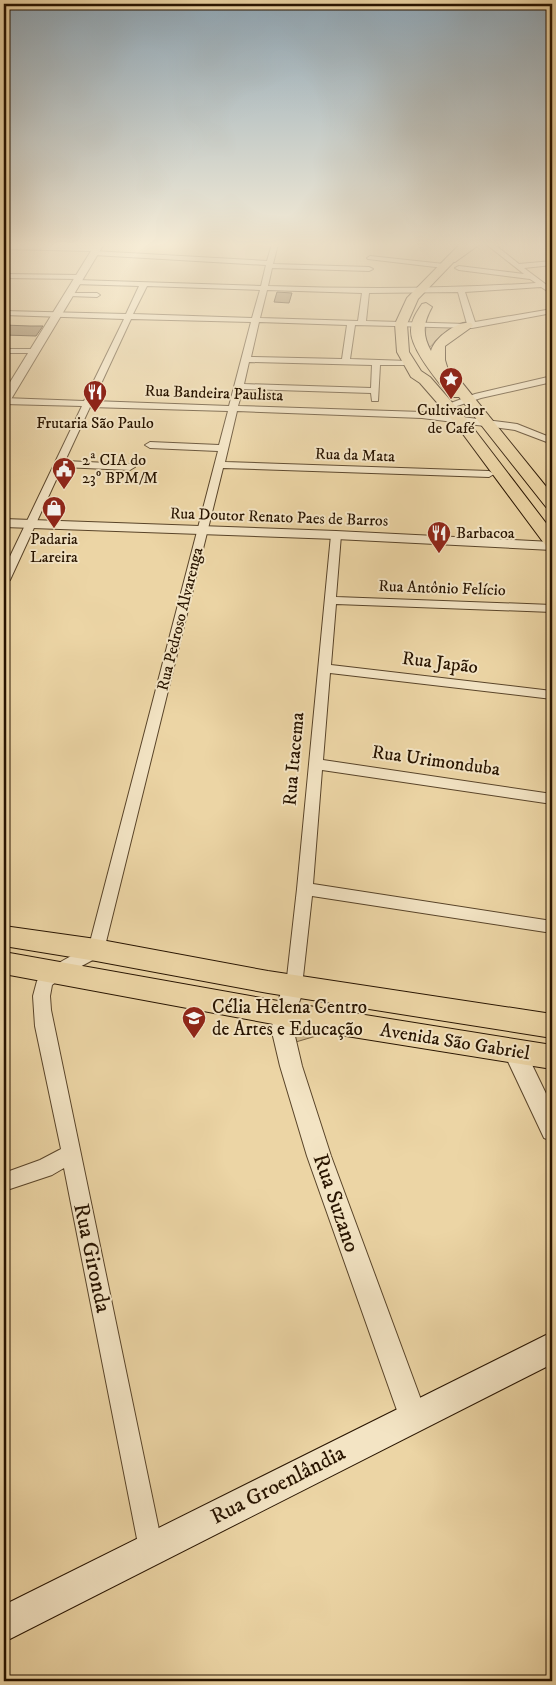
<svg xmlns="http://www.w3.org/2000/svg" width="556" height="1685" font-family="'IM FELL DW Pica',serif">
<rect width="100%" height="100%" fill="#ecd5a5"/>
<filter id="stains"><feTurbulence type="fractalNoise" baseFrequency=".004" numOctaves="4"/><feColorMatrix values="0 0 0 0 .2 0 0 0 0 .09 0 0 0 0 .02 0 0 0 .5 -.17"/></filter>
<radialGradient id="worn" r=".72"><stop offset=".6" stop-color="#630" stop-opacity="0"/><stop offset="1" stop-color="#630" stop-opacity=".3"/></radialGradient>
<path fill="#cbb489" stroke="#7a6444" d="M426,327l35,1 -20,7 -12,13 -4,-11z
M288,1016l36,6 -1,12 -34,10z"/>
<path fill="#8e7856" stroke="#281400" d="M277,292l15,1 -3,10 -15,-1z
M4,325l26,1h13l-7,10 -32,-1z"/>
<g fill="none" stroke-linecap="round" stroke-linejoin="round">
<g stroke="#594429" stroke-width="2">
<path id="pedestrian" d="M67,293h30l3,2 -3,2 -28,-1z"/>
</g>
<g stroke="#594429" stroke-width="2">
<path id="minor" d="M272,244h6l-5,20 96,3 4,2 -4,2 -97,-3 -4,18c90,3 178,3 268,-3l-6,-4 -71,-9 -4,-2 4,-2 65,8 -38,-30h8l25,20 33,-3v4l-28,3 28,21v5l-11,-7 -76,5 10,30 77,-13v4l-80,15 -117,-3 -5,34 58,2 4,2 -4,2h-28l-2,36h-6l-1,-8 -128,-4 -5,17 184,6 95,12 35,14v6l-37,-14 -93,-12 -185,-7 -12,51 264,9 5,3 -5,3 -266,-9 -119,482 -2,5 -37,20 -13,10 -2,11 1,14 112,539 -3,9 -9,3 -9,-3 -3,-9 -75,-381 -12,7 -48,16v-18l36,-13 21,-11 -26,-123 -2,-30 4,-15 9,-11 43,-24 129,-495 -68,-3 -5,-3 5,-3 69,3 9,-34 -138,-4 -25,54 65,3 5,3 -5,3 -68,-3 -52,113 -6,3v-14l78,-163 -78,-2v-6l80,3 40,-82 -120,-4v-4l122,3 13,-28 -65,-2 -1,-2 4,-2 184,6 5,-21 -172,-10 -3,-2 3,-2 173,10zM147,286l113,4 -8,28 -119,-4zM267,290l95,3 -4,28 -98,-3zM458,292l9,32 -101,-3 3,-28zM131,319l120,3 -22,84 -136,-5zM259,322l88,3 -5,34 -91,-2zM249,362l123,3 -1,23 -127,-4z
M370,256l74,8 3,2 -3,2 -76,-9 -1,-1z
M4,274l75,1 4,2 -4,2 -75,-1z
M4,349h30l4,2 -4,2h-30z
M552,376v6l-71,16 -45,15 -4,-3 43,-16z
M336,532l5,3 -5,62 216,8v7l-216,-8 -5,61 221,26v8l-222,-26 -7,87 229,34v10l-230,-34 -9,114 239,37v12l-240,-37 -10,90 -2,5 -6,2 -6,-2 -2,-5 11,-97 34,-354z"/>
</g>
<g stroke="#594429" stroke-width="2">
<path id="tertiary" d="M4,244l90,2 2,-2h8l-94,157 -6,3v-12l87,-141 -87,-2z
M4,519l332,12 216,11v8l-216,-11 -332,-12z
M294,977l8,3 3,6 -10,28 -1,18 8,34 29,90 96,260 -4,10 -10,4 -10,-4 -4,-10 -92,-260 -27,-90 -8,-34 1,-18 13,-34z
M514,1041l8,3 30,62v35l-8,-3 -41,-87 3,-7z"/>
</g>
<g stroke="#281400" stroke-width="2">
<path id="secondary" d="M552,1332v32l-548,278v-37z"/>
</g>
<g stroke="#281400" stroke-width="2">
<path id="primary" d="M460,244h11l-53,55 -11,25 2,28 12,19 9,6 34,39 88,115v16l-6,-1 -92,-124 -34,-39 -9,-6 -14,-25 -2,-28 12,-26z
M426,303l6,4c-9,16 -10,28 -1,44 3,-13 27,-31 40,-28l2,3 -28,20v14l3,10 -2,2 9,2 97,120v15l-6,-2 -87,-110h-9c-12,-16 -40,-48 -39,-67 0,-10 6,-18 11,-26z
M4,926l92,13 172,32 284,43v24l-284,-45 -172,-32 -92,-15z
M4,952l280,50 268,43v24l-268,-43 -280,-52z"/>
</g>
<g stroke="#281400" stroke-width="2">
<path id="trunk" d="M467,244h13l-25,18h-8l-2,-2 2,-2z"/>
</g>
<use href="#pedestrian" fill="#f3e4c4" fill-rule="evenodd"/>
<use href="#minor" fill="#f3e4c4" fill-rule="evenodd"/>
<use href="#tertiary" fill="#f3e4c4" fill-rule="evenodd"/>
<use href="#secondary" fill="#f3e4c4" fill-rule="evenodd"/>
<use href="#primary" fill="#ecd5a5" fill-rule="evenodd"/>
<use href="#trunk" fill="#ecd5a5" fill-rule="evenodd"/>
</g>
<linearGradient id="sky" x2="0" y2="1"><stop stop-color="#8fa7b7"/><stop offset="0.51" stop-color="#f6ecd6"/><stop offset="1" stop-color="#f6ecd6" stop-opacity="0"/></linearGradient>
<rect width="556" height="480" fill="url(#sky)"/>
<defs>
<g id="sight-pin" transform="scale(1.25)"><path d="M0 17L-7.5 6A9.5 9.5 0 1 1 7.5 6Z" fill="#8f2418" stroke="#f3e4c4"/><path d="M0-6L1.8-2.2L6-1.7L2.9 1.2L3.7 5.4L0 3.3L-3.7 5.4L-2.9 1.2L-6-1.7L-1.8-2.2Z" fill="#fff"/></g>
<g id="restaurant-pin" transform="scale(1.25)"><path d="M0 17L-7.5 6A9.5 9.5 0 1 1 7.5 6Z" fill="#8f2418" stroke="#f3e4c4"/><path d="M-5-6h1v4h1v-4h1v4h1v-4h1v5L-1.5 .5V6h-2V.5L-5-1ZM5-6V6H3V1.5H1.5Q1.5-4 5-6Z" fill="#fff"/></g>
<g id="civic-pin" transform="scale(1.25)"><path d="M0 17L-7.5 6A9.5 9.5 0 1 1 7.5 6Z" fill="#8f2418" stroke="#f3e4c4"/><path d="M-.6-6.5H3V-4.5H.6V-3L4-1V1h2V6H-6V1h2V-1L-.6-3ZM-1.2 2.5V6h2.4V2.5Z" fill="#fff"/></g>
<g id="shop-pin" transform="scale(1.25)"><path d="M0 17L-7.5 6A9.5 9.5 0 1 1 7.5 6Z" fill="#8f2418" stroke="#f3e4c4"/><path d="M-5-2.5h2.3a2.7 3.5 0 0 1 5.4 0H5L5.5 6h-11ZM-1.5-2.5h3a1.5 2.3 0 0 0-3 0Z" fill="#fff"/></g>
<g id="university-pin" transform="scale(1.25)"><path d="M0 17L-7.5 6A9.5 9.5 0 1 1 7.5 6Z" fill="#8f2418" stroke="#f3e4c4"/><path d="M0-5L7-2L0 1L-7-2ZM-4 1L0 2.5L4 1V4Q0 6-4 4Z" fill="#fff"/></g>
</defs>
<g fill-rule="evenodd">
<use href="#sight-pin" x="451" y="379"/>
<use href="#restaurant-pin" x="95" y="392"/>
<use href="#civic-pin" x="64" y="469"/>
<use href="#shop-pin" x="54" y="508"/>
<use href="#restaurant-pin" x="439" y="533"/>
<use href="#university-pin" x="194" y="1018"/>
</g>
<g text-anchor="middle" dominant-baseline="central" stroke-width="4" stroke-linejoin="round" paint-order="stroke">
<g font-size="16" fill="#281400" stroke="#f3e4c4">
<text transform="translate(214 393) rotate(2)">Rua Bandeira Paulista</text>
<text transform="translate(355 455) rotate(2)">Rua da Mata</text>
<text transform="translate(279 517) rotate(2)">Rua Doutor Renato Paes de Barros</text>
<text transform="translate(442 588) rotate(2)">Rua Antônio Felício</text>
<text transform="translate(180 619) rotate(-76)">Rua Pedroso Alvarenga</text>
</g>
<g font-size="16" fill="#281400" stroke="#f3e4c4">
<text x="451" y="410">Cultivador<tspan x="451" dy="18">de Café</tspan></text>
<text x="95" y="423">Frutaria São Paulo</text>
<text x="82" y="460" text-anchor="start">2ª CIA do<tspan x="82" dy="18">23º BPM/M</tspan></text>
<text x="456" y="533" text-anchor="start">Barbacoa</text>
<text x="54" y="539">Padaria<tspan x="54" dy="18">Lareira</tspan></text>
</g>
<g font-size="19" fill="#281400" stroke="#f3e4c4">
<text transform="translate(440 663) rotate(7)">Rua Japão</text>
<text transform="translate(294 759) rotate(-85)">Rua Itacema</text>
<text transform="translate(436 761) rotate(8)">Rua Urimonduba</text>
<text transform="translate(455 1042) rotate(9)">Avenida São Gabriel</text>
</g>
<g font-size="19" fill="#281400" stroke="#f3e4c4" text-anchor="start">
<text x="212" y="1007">Célia Helena Centro<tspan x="212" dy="22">de Artes e Educação</tspan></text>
</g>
<g font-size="22" fill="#281400" stroke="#f3e4c4">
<text transform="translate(336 1203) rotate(71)">Rua Suzano</text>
<text transform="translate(92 1258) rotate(78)">Rua Gironda</text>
<text transform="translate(278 1485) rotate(-27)">Rua Groenlândia</text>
</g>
</g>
<rect width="556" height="1685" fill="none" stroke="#ecd5a5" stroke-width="20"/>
<rect x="5" y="5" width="546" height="1675" fill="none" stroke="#281400" stroke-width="2.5"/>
<rect x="10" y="10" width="536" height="1665" fill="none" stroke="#281400"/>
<rect width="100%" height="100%" filter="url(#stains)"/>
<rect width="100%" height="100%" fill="url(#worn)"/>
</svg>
